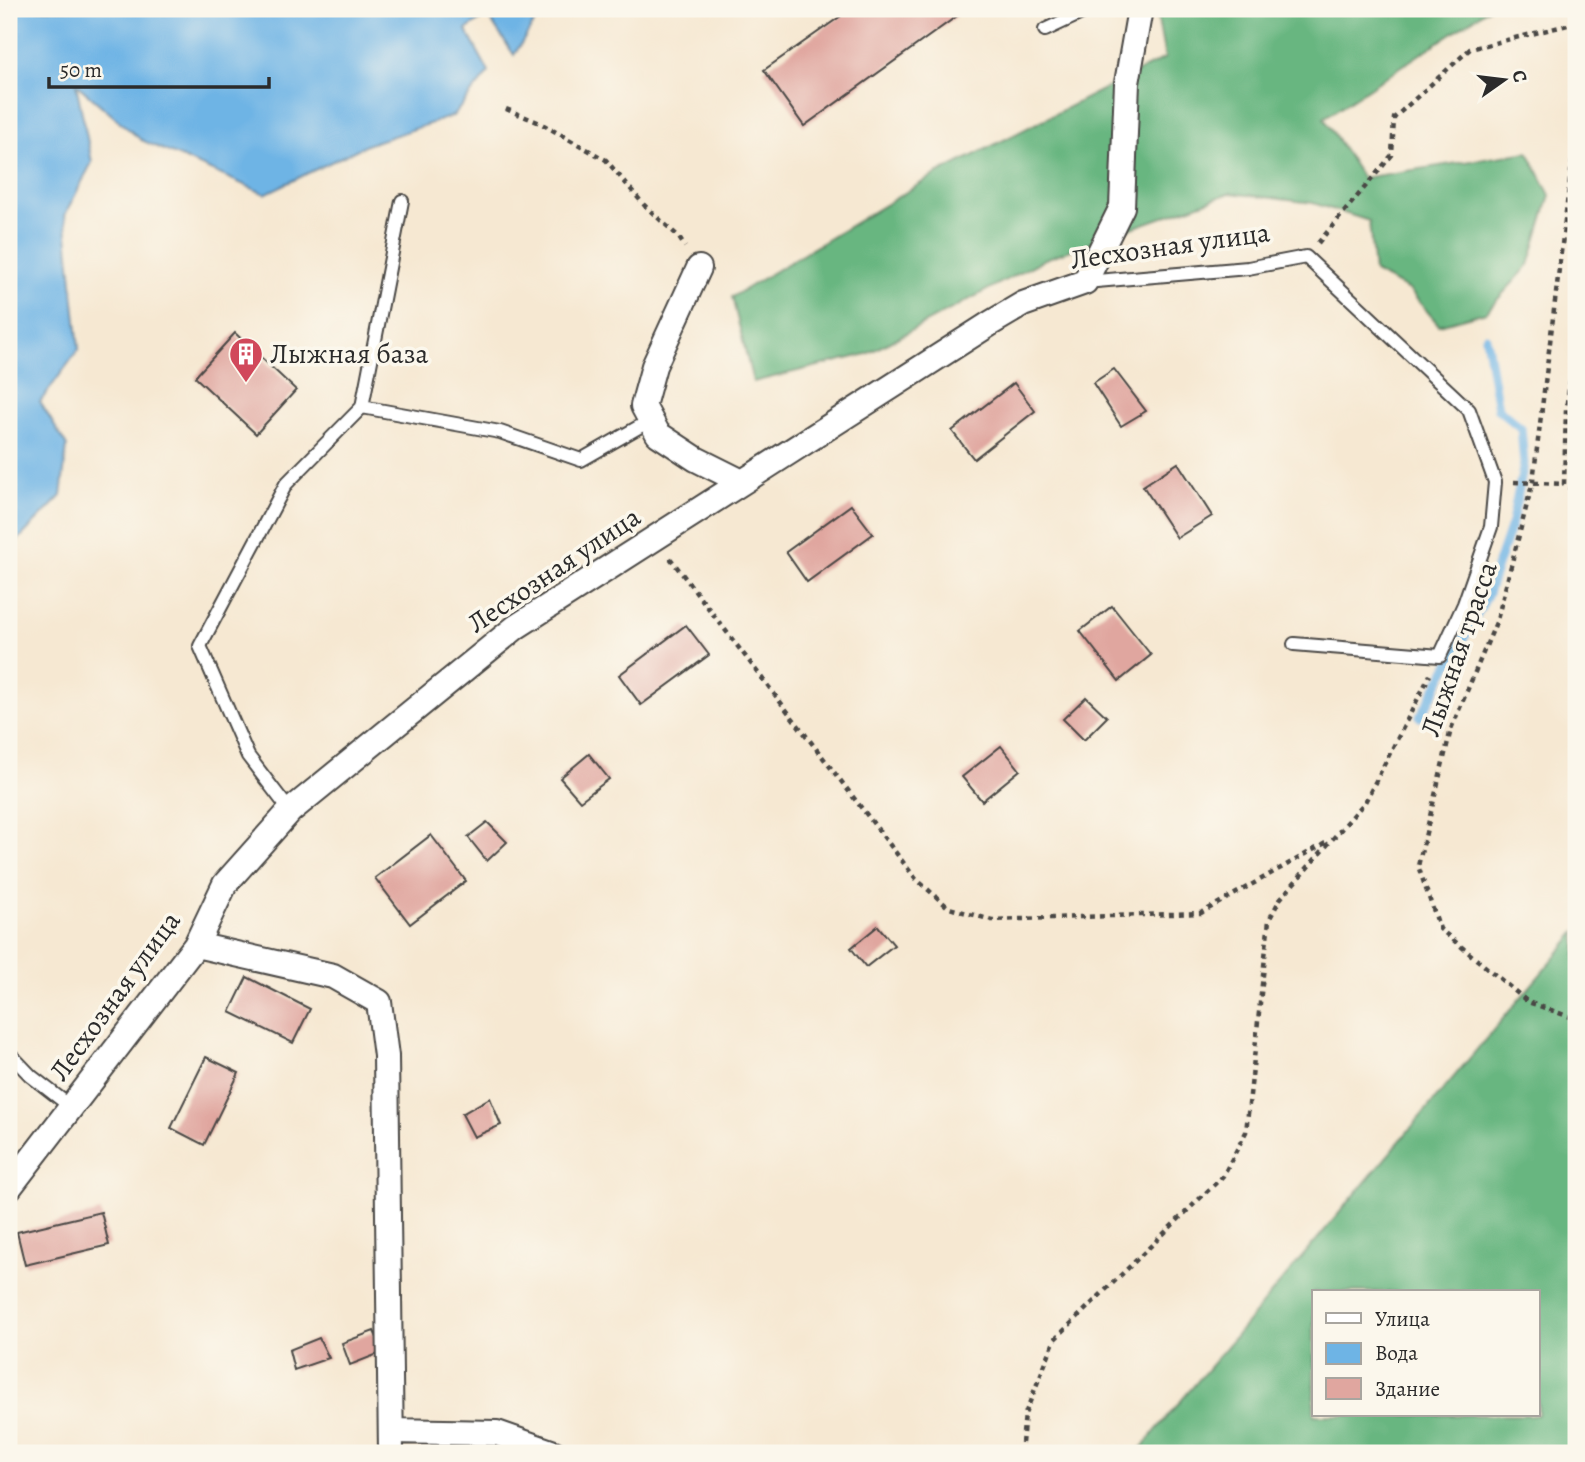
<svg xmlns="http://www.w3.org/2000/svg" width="1585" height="1462" font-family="Alegreya,serif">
<rect width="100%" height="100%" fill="#fbf7ec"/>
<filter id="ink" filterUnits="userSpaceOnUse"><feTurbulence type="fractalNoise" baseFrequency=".0143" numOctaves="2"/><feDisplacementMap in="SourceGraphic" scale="14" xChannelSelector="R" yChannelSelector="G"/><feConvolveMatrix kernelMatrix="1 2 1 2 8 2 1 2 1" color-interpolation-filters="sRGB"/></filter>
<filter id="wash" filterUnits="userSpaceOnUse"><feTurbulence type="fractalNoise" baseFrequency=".00686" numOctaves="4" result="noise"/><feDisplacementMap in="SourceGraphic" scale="28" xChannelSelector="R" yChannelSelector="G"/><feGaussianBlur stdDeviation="1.57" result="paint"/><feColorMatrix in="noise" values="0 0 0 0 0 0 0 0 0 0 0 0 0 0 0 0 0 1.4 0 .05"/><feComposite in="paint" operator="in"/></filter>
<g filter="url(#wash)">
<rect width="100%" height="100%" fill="#f6e8d2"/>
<path fill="#67b680" stroke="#497056" stroke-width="2" fill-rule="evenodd" d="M1156,9h332l-164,109 38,60 166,-26 22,43 -21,70 -43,47 -47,13 -30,-35 -35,-18 -5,-51 -56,-18 -83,-10 -185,66 -178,95 -114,28 -21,-85 201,-121 232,-118z
M1576,932v521h-439zM1314,1292h224v123h-224z"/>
<path fill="#6eb4e5" stroke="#4c7088" stroke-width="2" d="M9,9h566l-34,3 -27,43 -27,-40 -21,15 23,42 -36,44 -87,29 -101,49 -124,-54 -65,-56 16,78 -27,53 14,134 -39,53 27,44 -6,50 -52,53z"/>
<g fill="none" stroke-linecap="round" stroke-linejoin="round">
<path stroke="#6eb4e5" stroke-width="9" d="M1420,717l67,-121 25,-74 12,-58 -3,-36 -23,-19 -12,-72"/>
</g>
<g id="blocks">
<path fill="#e0a69f" d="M851,9h101l5,7 -153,110 -40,-56z
M235,333l61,57 -40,44 -61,-57z
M1114,369l32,42 -25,15 -28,-43z
M1014,383l21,28 -61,48 -22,-28z
M1178,463l34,53 -35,22 -34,-52z
M851,505l22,29 -66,48 -21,-30z
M1112,606l39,49 -32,26 -39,-50z
M686,625l23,30 -68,50 -22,-30z
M1086,697l21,20 -23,23 -21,-21z
M1001,746l19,24 -38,31 -20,-24z
M589,754l20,25 -29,22 -20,-23z
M487,822l20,20 -20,19 -19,-24z
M431,835l35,46 -56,43 -35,-46z
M878,926l16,19 -28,22 -15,-19z
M247,977l63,32 -17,34 -63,-31z
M206,1057l33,16 -35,72 -33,-17z
M490,1098l11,27 -27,12 -12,-23z
M101,1212l8,33 -84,20 -8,-33z
M374,1331l9,21 -33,13 -8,-22z
M319,1338l10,20 -35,12 -5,-20z"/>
</g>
</g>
<g filter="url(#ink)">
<use href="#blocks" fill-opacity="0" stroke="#494744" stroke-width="2"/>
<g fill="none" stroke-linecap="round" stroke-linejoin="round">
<g stroke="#494744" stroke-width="16">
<path id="lane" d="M1045,30l45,-21
M1085,282l163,-14 58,-11 163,153 26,72 -4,45 -27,77 -24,52 -146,-12
M362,407l40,-206
M290,811l-42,-55 -48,-110 86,-162 76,-77 138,25 81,28 70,-40
M9,1053l22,23 40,31"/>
</g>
<g stroke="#494744" stroke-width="28">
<path id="street" d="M699,268l-45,98 -11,40 15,28 38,25 46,23
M196,945l137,31 46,26 7,54 5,397
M9,1188l187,-243 29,-61 65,-73 226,-184 475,-304 32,-19 62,-22 37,-75 5,-124 13,-74
M391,1431l106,2 57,20"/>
</g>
<path stroke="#494744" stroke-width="4.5" stroke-dasharray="5 5" stroke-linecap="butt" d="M506,109l34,14 66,37 39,46 33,30 7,11
M1576,130l-43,351 -36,139 -46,109 -33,137 22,63 88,73 48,17
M1318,243l74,-88 2,-37 76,-69 106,-26
M1576,340l-10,69 -2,75 12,9
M1514,482l50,2
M670,558l246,321 33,29 43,12 209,-7 128,-72
M1021,1453l4,-39 30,-75 168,-163 23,-44 23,-212 11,-21 85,-97 65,-127"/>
<use href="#lane" stroke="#fff" stroke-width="12"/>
<use href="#street" stroke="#fff" stroke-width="24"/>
</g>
</g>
<defs>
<g id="building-pin" transform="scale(1.75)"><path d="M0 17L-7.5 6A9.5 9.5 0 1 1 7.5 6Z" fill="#d1495b" stroke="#fbf7ec"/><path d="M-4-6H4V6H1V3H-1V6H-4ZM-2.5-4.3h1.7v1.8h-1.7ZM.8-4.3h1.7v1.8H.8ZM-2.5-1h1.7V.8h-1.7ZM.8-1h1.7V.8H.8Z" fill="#fff"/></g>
</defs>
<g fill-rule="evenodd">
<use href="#building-pin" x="246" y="354"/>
</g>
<g text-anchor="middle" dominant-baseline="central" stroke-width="7" stroke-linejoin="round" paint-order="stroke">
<g font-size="28" fill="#2b2b2b" stroke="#fbf7ec">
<text transform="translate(1170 246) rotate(-8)">Лесхозная улица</text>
<text transform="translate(554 570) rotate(-34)">Лесхозная улица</text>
<text transform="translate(1459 649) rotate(-71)">Лыжная трасса</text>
<text transform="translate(115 996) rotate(-54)">Лесхозная улица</text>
</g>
<g font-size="28" fill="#2b2b2b" stroke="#fbf7ec" text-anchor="start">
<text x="270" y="354">Лыжная база</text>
</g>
</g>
<rect width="1585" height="1462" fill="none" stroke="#fbf7ec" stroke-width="35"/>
<rect x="1312" y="1290" width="228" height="126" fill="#fbf7ec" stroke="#a8a59f" stroke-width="2"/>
<rect x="1326" y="1313" width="35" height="10" fill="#ffffff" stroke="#a8a59f" stroke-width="2"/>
<text x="1375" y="1326" font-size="21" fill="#2b2b2b">Улица</text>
<rect x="1326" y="1343" width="35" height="21" fill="#6eb4e5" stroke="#a8a59f" stroke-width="2"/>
<text x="1375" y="1360" font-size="21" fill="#2b2b2b">Вода</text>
<rect x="1326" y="1378" width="35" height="21" fill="#e0a69f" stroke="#a8a59f" stroke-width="2"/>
<text x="1375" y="1396" font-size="21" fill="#2b2b2b">Здание</text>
<g transform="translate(1504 80) rotate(76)" stroke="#fbf7ec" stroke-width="5" paint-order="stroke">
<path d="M0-5L12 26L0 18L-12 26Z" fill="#2b2b2b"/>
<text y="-10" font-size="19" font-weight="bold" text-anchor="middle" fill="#2b2b2b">С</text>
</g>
<path d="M49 77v10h220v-10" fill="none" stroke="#2b2b2b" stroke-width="3.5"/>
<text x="60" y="77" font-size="21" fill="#2b2b2b" stroke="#fbf7ec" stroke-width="5" paint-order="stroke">50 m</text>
</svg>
